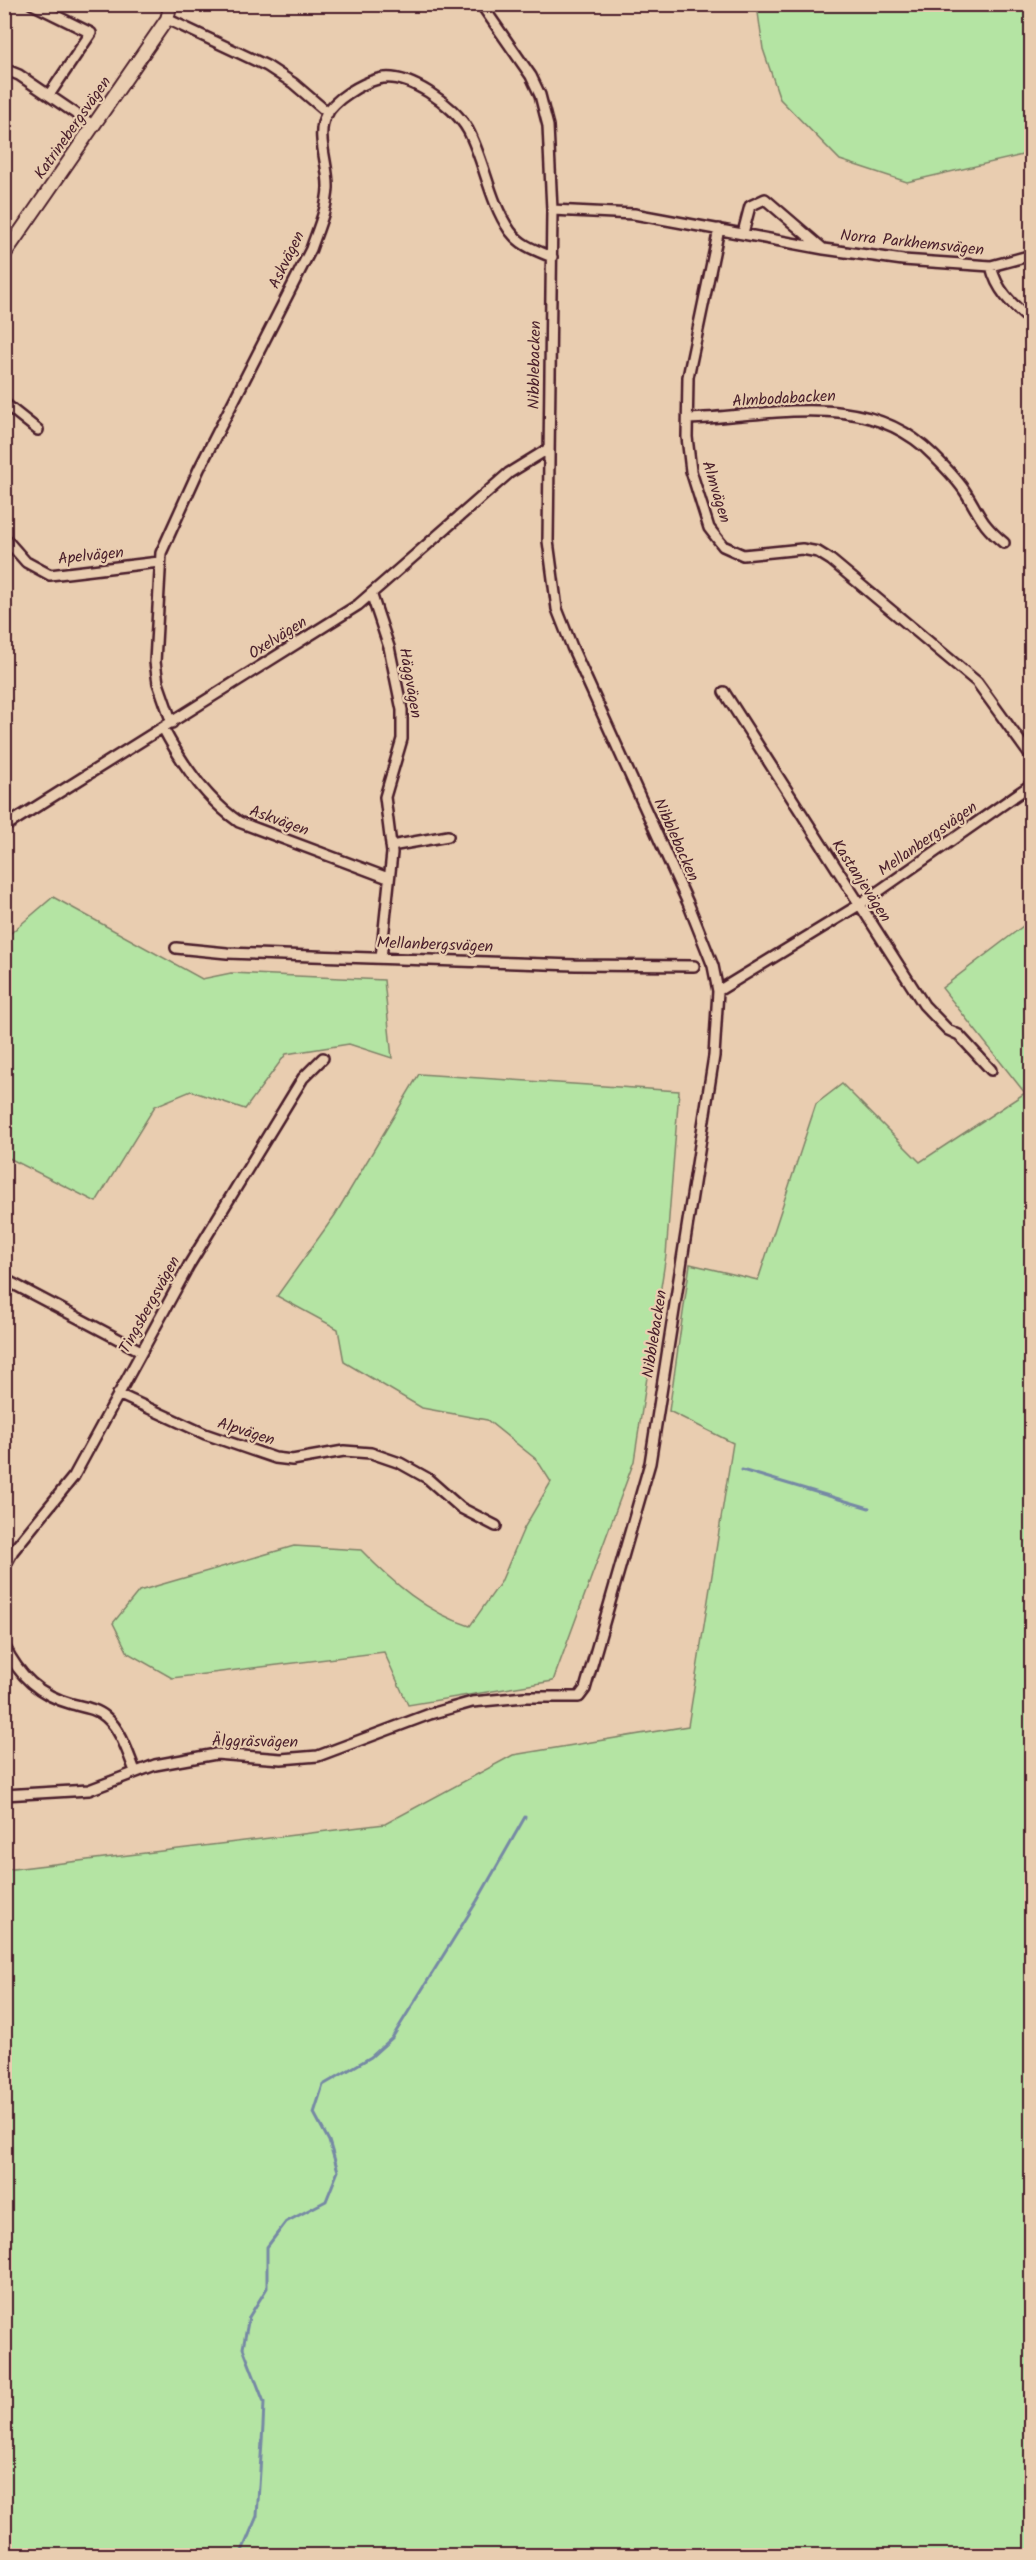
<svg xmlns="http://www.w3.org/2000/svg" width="1036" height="2560" font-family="Kalam,sans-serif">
<rect width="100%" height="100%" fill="#e9cdb0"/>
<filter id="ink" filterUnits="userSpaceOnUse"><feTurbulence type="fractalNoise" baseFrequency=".0167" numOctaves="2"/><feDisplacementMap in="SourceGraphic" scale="12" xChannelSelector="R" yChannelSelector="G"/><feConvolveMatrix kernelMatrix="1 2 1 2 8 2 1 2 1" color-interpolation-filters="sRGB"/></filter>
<g filter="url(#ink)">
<path fill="#b4e4a3" stroke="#7f8267" stroke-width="1.5" d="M757,5h274v148l-124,29 -67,-22 -60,-61 -17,-50z
M53,897l149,82 29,-6 153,7 8,78 -43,-14 -63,10 -41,55 -54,-18 -36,15 -59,96 -91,-46v-218z
M1031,920v1635h-1026v-685l380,-46 128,-69 175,-29 45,-283 -64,-32 21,-147 68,16 58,-176 26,-20 78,78 105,-69 -83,-105z
M419,1074l260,17 -13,164 -32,206 -81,220 -145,24 -24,-53 -212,26 -44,-25 -15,-30 26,-32 155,-45 67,4c31,32 66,63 109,76l31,-44 23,-54 27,-46 -14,-22 -50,-40 -65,-12 -78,-46 -6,-33 -61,-33 58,-81z"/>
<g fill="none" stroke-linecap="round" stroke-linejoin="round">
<path stroke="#7689a4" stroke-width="3" d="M742,1470l127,38
M240,2556l17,-40 6,-90 1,-24 -21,-54 6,-31 18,-29v-41l19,-25 40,-21 12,-30 -9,-30 -15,-28 9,-28 48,-28 21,-19 85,-137 48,-84"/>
<g stroke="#4a1f2b" stroke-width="14">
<path id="minor" d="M32,4l59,29 -42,62
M167,19l100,47 26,17 35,30
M4,69l15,6 75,51
M552,210l82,4 190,35 79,11 88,6 41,-11
M719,229l-31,148 -1,60 4,34 18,57 14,18 20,9 59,-6 16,3 13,8 146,122 55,76
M743,233l7,-27 15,-7 57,49
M991,266c6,26 22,39 41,56
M4,403l34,27
M689,419c83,-3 178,-31 244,36 11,11 25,25 33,38 15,24 15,31 38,50
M4,537l22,25 24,13 109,-13
M372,596l17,51 13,63v29l-17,58 7,56 -11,105
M724,692l200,313 24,25 11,5 32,35
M172,723l-14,-40 -3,-21 6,-109 38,-84 112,-220c7,-20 16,-40 17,-61 1,-22 -13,-53 -2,-73 9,-16 34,-31 52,-36 29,-8 76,26 90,51 17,32 21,71 42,101 11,15 25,19 42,26
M163,728c19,36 43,71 76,94l149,56
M4,827l354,-222 151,-132 39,-24
M391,846l57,-10
M176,948l51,5 348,12 119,1
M718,991l141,-86 173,-121
M4,1279l137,72
M118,1394l87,40 70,24 17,2 52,-9 27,2 29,10 27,15 34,30 35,18
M4,1568l9,-17 61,-75 115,-211 114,-187 20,-20
M4,1645c15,31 35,50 68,59 12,3 25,5 34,13 15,13 22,36 29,54
M4,1795l85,-5 66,-25 61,-11 65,5 37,-3 112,-42 42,-12 52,-5h55l6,-8 65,-226 64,-407 4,-65 -5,-25 -25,-63 -116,-256 -15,-38 -9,-68 4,-331 -4,-84 -8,-31 -9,-19 -50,-72"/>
</g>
<g stroke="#4a1f2b" stroke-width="16">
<path id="tertiary" d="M4,255l163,-236 4,-15"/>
</g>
<use href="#minor" stroke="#e9cdb0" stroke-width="9"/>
<use href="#tertiary" stroke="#e9cdb0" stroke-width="12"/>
</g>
</g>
<g text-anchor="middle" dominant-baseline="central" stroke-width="4.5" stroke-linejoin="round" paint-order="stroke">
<g font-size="16" fill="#4a1f2b" stroke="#e9cdb0">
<text transform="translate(73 128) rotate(-55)">Katrinebergsvägen</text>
<text transform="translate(912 243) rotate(6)">Norra Parkhemsvägen</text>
<text transform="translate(287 260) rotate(-64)">Askvägen</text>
<text transform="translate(535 365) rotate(-89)">Nibblebacken</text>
<text transform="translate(784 399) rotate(-3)">Almbodabacken</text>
<text transform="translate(716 492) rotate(73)">Almvägen</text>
<text transform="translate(91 556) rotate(-6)">Apelvägen</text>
<text transform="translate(278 638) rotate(-32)">Oxelvägen</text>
<text transform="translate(410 683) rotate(80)">Häggvägen</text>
<text transform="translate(279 821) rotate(20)">Askvägen</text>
<text transform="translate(928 839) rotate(-35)">Mellanbergsvägen</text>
<text transform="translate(676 840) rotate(66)">Nibblebacken</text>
<text transform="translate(861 881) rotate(57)">Kastanjevägen</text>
<text transform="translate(435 945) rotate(2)">Mellanbergsvägen</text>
<text transform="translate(150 1305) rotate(-61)">Tingsbergsvägen</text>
<text transform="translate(655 1334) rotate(-81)">Nibblebacken</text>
<text transform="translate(246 1432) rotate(18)">Alpvägen</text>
<text transform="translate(255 1742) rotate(1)">Älggräsvägen</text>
</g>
</g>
<rect width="1036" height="2560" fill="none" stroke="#e9cdb0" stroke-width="24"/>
<rect x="12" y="12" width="1012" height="2536" fill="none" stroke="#4a1f2b" stroke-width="2" filter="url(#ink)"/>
</svg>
